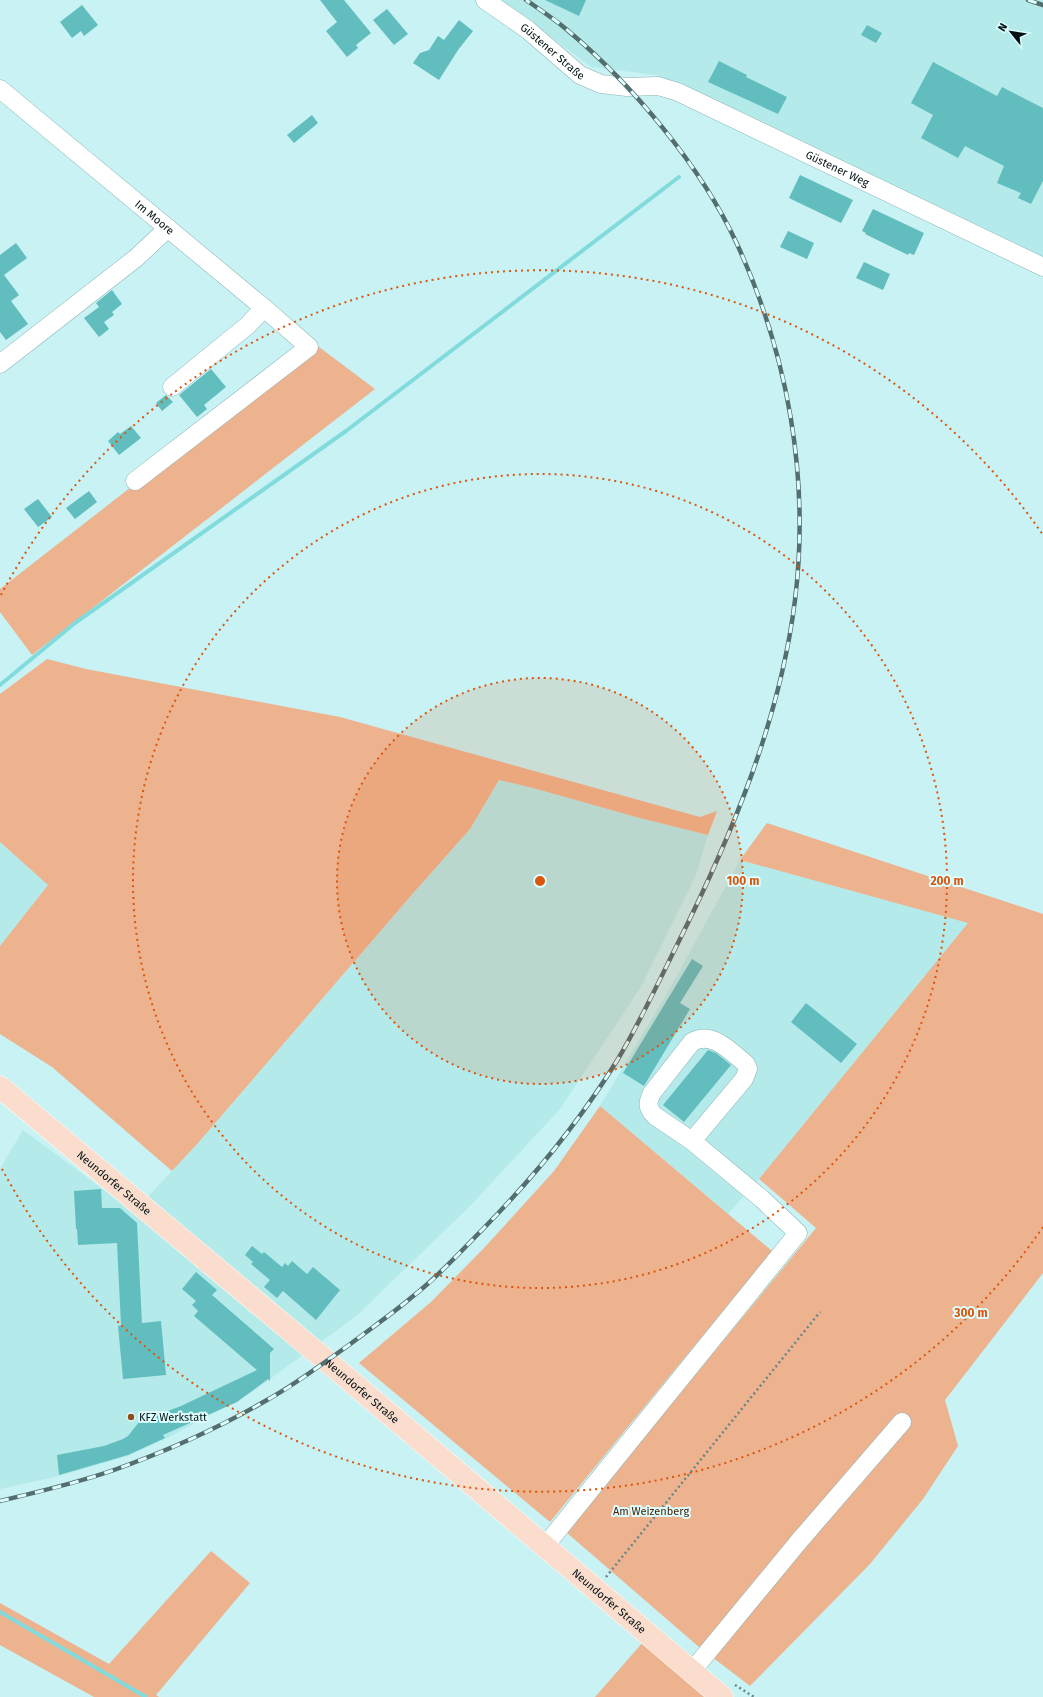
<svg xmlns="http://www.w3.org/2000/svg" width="1043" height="1697" font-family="'Fira Sans',sans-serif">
<rect width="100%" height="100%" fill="#c8f2f3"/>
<path fill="#b5eaea" d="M502,0h541v258l-387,-183 -65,-8z
M499,780l34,8 103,29 72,18 -12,40 -55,112 -81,122 -91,98 -114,110 -104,76 -86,46 -37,17 -69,20 -59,13v-320l23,-39 111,82 64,-69 217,-252 55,-62z
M0,842l48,43 -48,61z
M740,860l229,63 -210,256 -31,35 -128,-108 70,-118z"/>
<path fill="#edb38f" d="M315,344l60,45 -343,266 -32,-43v-23z
M47,659l39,10 254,48 360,100 17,-6 -9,24 -72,-18 -103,-29 -34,-8 -29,49 -55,62 -217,252 -26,28 -120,-104 -52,-33v-88l48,-61 -48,-43v-148z
M767,823l276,91v359l-98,127 13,46 -35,53 -53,65 -120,122 -51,-39 -133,-115 250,-304 -57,-49 209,-256 -228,-63z
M600,1106l172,145 -222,271 -191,-159 72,-61 54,-55 69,-76z
M211,1551l39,32 -94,112 3,2h-65l-94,-52v-42l109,61z
M644,1641l67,56h-116z"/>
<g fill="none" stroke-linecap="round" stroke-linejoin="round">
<path stroke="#81dbdd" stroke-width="4" d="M0,685l75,-62 271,-192 333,-254
M0,1612l146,85"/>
</g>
<path fill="#62bdbf" d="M320,0h24l27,33 -15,12 2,3 -11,9 -21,-26 11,-9z
M545,0h41l-7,16z
M82,5l16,20 -14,11 -3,-5 -9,7 -12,-16z
M387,9l21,25 -14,11 -21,-25z
M459,20l14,11 -15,19 -19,30 -26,-17 7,-10 9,-3 9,-14 6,4z
M867,25l15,8 -6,10 -15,-8z
M719,61l28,14 -1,2 41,20 -9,17 -70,-32z
M933,62l64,34 5,-9 41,21v73l-12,23 -13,-6 3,-5 -24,-10 7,-17 -39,-20 -7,12 -37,-20 12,-23 -22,-12z
M312,115l6,8 -24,20 -7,-8z
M800,175l53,25 -12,23 -52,-25z
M873,209l51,24 -10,22 -5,-2 -1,2 -43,-21 1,-1 -4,-2z
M788,231l26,12 -7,16 -27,-12z
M16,243l11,15 -23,17 15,20 -8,6 17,23 -22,16 -6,-8v-77z
M864,262l26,12 -7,16 -27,-12z
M112,290l10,14 -10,8 2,3 -10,7 5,7 -10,8 -15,-19 15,-11 -3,-4z
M211,369l15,18 -22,18 3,4 -10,8 -18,-22z
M166,395l7,7 -11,9 -6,-8z
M131,426l10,12 -22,17 -11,-14 10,-9 2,2z
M89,491l8,11 -22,17 -9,-11z
M38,499l14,18 -14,10 -14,-18z
M692,959l11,7 -23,37 10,6 -46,77 -21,-13z
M806,1003l51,41 -16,19 -50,-41z
M708,1050l8,3 15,12 -47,57 -21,-17z
M101,1189l1,19h18l17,15 5,100 19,-2 5,54 -43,4 -5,-53 3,-1 -4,-82 -39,2 -1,-16h-1l-2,-38z
M252,1246l10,8 2,-2 18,15 3,-4 3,3 4,-5 15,13 6,-7 27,23 -24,30 -33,-29 -6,7 -13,-11 6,-7 -19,-16 2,-2 -8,-7z
M196,1272l21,18 -5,5 62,54 -4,4v28l-2,-2 -31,23 -74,33 2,3 -37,17 -69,20 -2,-20 47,-9 19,-7 5,-3 11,-14 42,-16 76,-36 -63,-54 4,-5 -6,-6 4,-4 -14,-12z"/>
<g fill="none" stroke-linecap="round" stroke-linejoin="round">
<g stroke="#8bb4b4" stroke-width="19">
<g id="minor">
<path id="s1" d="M485,0l43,30 52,45 21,9 26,3 31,-1 20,6 365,175"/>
<path id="s2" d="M0,89l264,219 45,39 -174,134"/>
<path d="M0,364l136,-106 32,-30"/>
<path d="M172,387l76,-62 16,-17"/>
<path d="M545,1546l253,-313 -36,-34 -70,-58 -37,-25c-8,-8 -8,-13 -3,-23l40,-51c20,-12 39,10 54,22l2,5 -4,10 -52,62"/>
<path d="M692,1671l108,-131 102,-118"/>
</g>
</g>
<g stroke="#fff" stroke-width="23">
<g id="major">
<path id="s3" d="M0,1087l341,286 381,324"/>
</g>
</g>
<path stroke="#698687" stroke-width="2.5" stroke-dasharray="2 3" stroke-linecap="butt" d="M606,1577l214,-265
M735,1685l19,12"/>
<use href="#minor" stroke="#fff" stroke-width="18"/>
<use href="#major" stroke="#faddcd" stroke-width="22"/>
<g stroke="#546d6e" stroke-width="4.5">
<path id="rail" d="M1028,0l15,5
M0,1501c38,-9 77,-18 114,-31 53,-19 105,-42 153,-70 29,-16 55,-36 82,-55 21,-16 43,-31 63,-48 26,-20 48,-45 71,-68 51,-52 97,-108 135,-170 22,-37 40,-76 59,-114 54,-108 103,-224 118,-345 15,-122 -7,-245 -58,-356 -36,-78 -105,-160 -171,-215 -13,-11 -27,-20 -40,-29"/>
</g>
<use href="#rail" stroke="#dcfefe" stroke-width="3" stroke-dasharray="9" stroke-linecap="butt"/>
</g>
<circle cx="540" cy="881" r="203" fill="#dd550c" fill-opacity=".12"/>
<g fill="none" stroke="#dd550c" stroke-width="2" stroke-dasharray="2 4">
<circle cx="540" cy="881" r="203"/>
<circle cx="540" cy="881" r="407"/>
<path d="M1043 1227A610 610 0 0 1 1 1167M1 595A610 610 0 0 1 1043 535"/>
</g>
<circle fill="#904e1d" stroke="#dcfefe" stroke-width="1.5" cx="131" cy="1417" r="4"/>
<g text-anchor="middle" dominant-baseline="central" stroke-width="4" stroke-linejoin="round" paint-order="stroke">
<g font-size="11" fill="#031112" stroke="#dcfefe">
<text stroke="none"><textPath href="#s1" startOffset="85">Güstener Straße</textPath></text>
<text stroke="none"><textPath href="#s1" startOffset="399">Güstener Weg</textPath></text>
<text stroke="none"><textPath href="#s2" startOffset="201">Im Moore</textPath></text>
<text stroke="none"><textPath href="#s3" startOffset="149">Neundorfer Straße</textPath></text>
<text stroke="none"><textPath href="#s3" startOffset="473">Neundorfer Straße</textPath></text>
<text stroke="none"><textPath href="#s3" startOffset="797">Neundorfer Straße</textPath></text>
</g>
<g font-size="11" fill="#031112" stroke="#dcfefe" text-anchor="start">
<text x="139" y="1417">KFZ Werkstatt</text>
</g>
<g font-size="11" fill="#482205" stroke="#dcfefe">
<text x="651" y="1511">Am Weizenberg</text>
</g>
</g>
<circle cx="540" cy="881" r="6" fill="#dd550c" stroke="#dcfefe" stroke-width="2"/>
<g font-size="12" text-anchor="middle" font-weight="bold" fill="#dd550c" stroke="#dcfefe" stroke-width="4" stroke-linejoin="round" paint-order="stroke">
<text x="743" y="885">100 m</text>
<text x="947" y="885">200 m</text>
<text x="971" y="1317">300 m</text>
</g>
<g transform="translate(1011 32) rotate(300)" stroke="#dcfefe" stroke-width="3" paint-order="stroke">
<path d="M0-3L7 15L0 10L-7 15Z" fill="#031112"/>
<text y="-6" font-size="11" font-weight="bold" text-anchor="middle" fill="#031112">N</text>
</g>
</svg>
